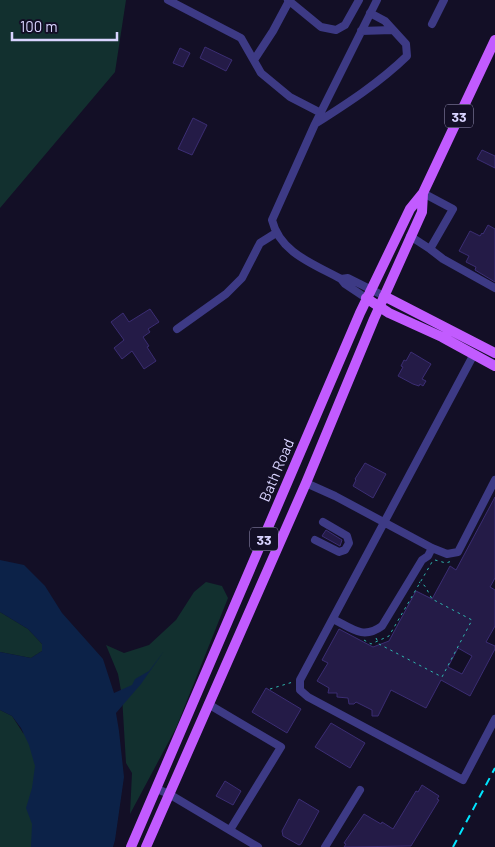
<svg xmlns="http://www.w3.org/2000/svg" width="495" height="847" font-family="Barlow,sans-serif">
<rect width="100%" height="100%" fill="#130f26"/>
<path fill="#12302f" d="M0,0h126l-11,72 -115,136z
M206,582l16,4 6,12 -52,130 -46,86 2,-41 -6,-10 -4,-67 -4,-22 -12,-29 18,8 25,-8 27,-25 18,-28z
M0,612l28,17 14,15v7l-11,7 -31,-6z
M0,710l12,6 11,17 15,7 4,107h-42z"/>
<path fill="#0c2248" d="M0,560l24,5 21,21 17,27 41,46 11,34 18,-8 3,-6 14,-8 15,-20 -23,33 -25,29 3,18 5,46 -9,63 -2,7h-82l1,-23 -6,-16 6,-20 3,-22 -6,-21 -8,-17 -9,-12 -12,-6v-58l31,6 11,-7v-7l-14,-15 -28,-17z"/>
<path fill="#241b47" stroke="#3b2d73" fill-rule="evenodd" d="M205,47l27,13 -6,11 -26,-13z
M180,48l10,5 -7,14 -10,-4z
M193,118l14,7 -15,30 -14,-6z
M482,150l13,6v12l-18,-9z
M488,225l7,4v53l-20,-12 1,-3 -10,-5 3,-6 -10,-5 11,-20 10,5 2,-3 1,1z
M150,309l9,13 -11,7 2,3 -7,5 6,9 -2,1 9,14 -12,8 -12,-18 -10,8 -8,-11 10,-8 -13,-18 12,-9 6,9z
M411,352l20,12 -9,15 4,2 -3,5 -3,-2 -1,2 -6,-2 -15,-8 5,-9 -2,-1 3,-6 2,1z
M365,463l21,11 -13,24 -20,-12 3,-6 -1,-1z
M495,497v81l-5,9 5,3v36l-9,16 9,4v3l-25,47 -29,-16 -15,28 -35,-18 -13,26h-6v-6l-16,-8 -2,2h-5l-1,-6 -11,-1v-4h-9l1,-5 -12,-7 11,-18 -6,-3 17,-31 34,18 16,-6 27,-50 16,8 18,-33 6,4zM458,648l14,8 -10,18 -14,-7z
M326,530l16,10 -2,6 -18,-10z
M266,688l35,21 -14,24 -35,-21z
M331,723l34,20 -15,25 -35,-21z
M225,781l16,10 -8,14 -17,-9z
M422,785l17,11 -2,3 2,1 -28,46 -67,1 2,-3 -2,-1 20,-29 17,10 1,-2 11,7 23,-38 2,1z
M299,799l20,12 -18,33 -2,1 -16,-9 -1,-5z"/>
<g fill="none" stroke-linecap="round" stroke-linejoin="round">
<path stroke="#2fb8b0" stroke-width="1" stroke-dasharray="2.5 4" stroke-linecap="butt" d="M376,638l3,6 63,33 30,-57 -40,-21 -7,-13 -6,-4
M364,640l7,4 18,-8 43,-74 3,-2 11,3 6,-2
M270,689l23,-7"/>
<path stroke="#3d3a85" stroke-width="8" d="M168,0l73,38 20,35 29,24 31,16
M288,0l33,27 15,3 9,-5 14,-25
M432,24l12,-24
M361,31l31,-1
M254,60l19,-29 16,-30
M315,124c33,-21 64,-41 92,-68l-1,-12 -21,-23 -15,-8
M423,193l30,16 -23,40
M410,236l20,13 13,10 52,29
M341,279l7,-1 36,18
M366,298l-21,-14 -4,-5c-27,-15 -61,-26 -69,-59l43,-96 62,-124
M177,329l49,-35 16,-16 18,-35 16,-10
M474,354l-174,326v10l8,7 155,83 32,-61
M306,483l29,13 97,52 15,6 11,-2 37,-72
M315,540l24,12 6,-2 4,-7 -2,-7 -24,-14
M333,619c18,9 30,21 49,7l40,-66 6,-4 4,-8
M208,704l73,43 -51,83
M157,789l12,5 89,53
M325,847l35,-57"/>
<path stroke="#c25bff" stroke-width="10" d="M384,296l111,57
M366,298l23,15 53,24 53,29
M131,847l229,-534 50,-104 13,-16 72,-153
M146,847l160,-364 68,-164 48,-107 1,-19"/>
<path stroke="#00e5ff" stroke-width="2" stroke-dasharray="8 6" stroke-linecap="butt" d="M453,847l42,-79"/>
</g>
<g text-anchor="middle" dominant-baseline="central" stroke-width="5" stroke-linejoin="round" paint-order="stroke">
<g fill="#130f26" stroke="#9e99be" stroke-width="1">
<rect x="445" y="104.5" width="28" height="23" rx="4"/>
<rect x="250" y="527.5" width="28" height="23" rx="4"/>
</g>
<g font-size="14" font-weight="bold" fill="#d9d4ff">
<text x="459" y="116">33</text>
<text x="264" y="539">33</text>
</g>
<g font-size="15" fill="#d9d4ff" stroke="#130f26">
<text transform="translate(276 470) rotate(-67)">Bath Road</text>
</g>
</g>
<path d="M12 32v8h105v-8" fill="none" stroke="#d9d4ff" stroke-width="2.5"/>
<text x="20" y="32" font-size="15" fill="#d9d4ff" stroke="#130f26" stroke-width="4" paint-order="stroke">100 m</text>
</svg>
